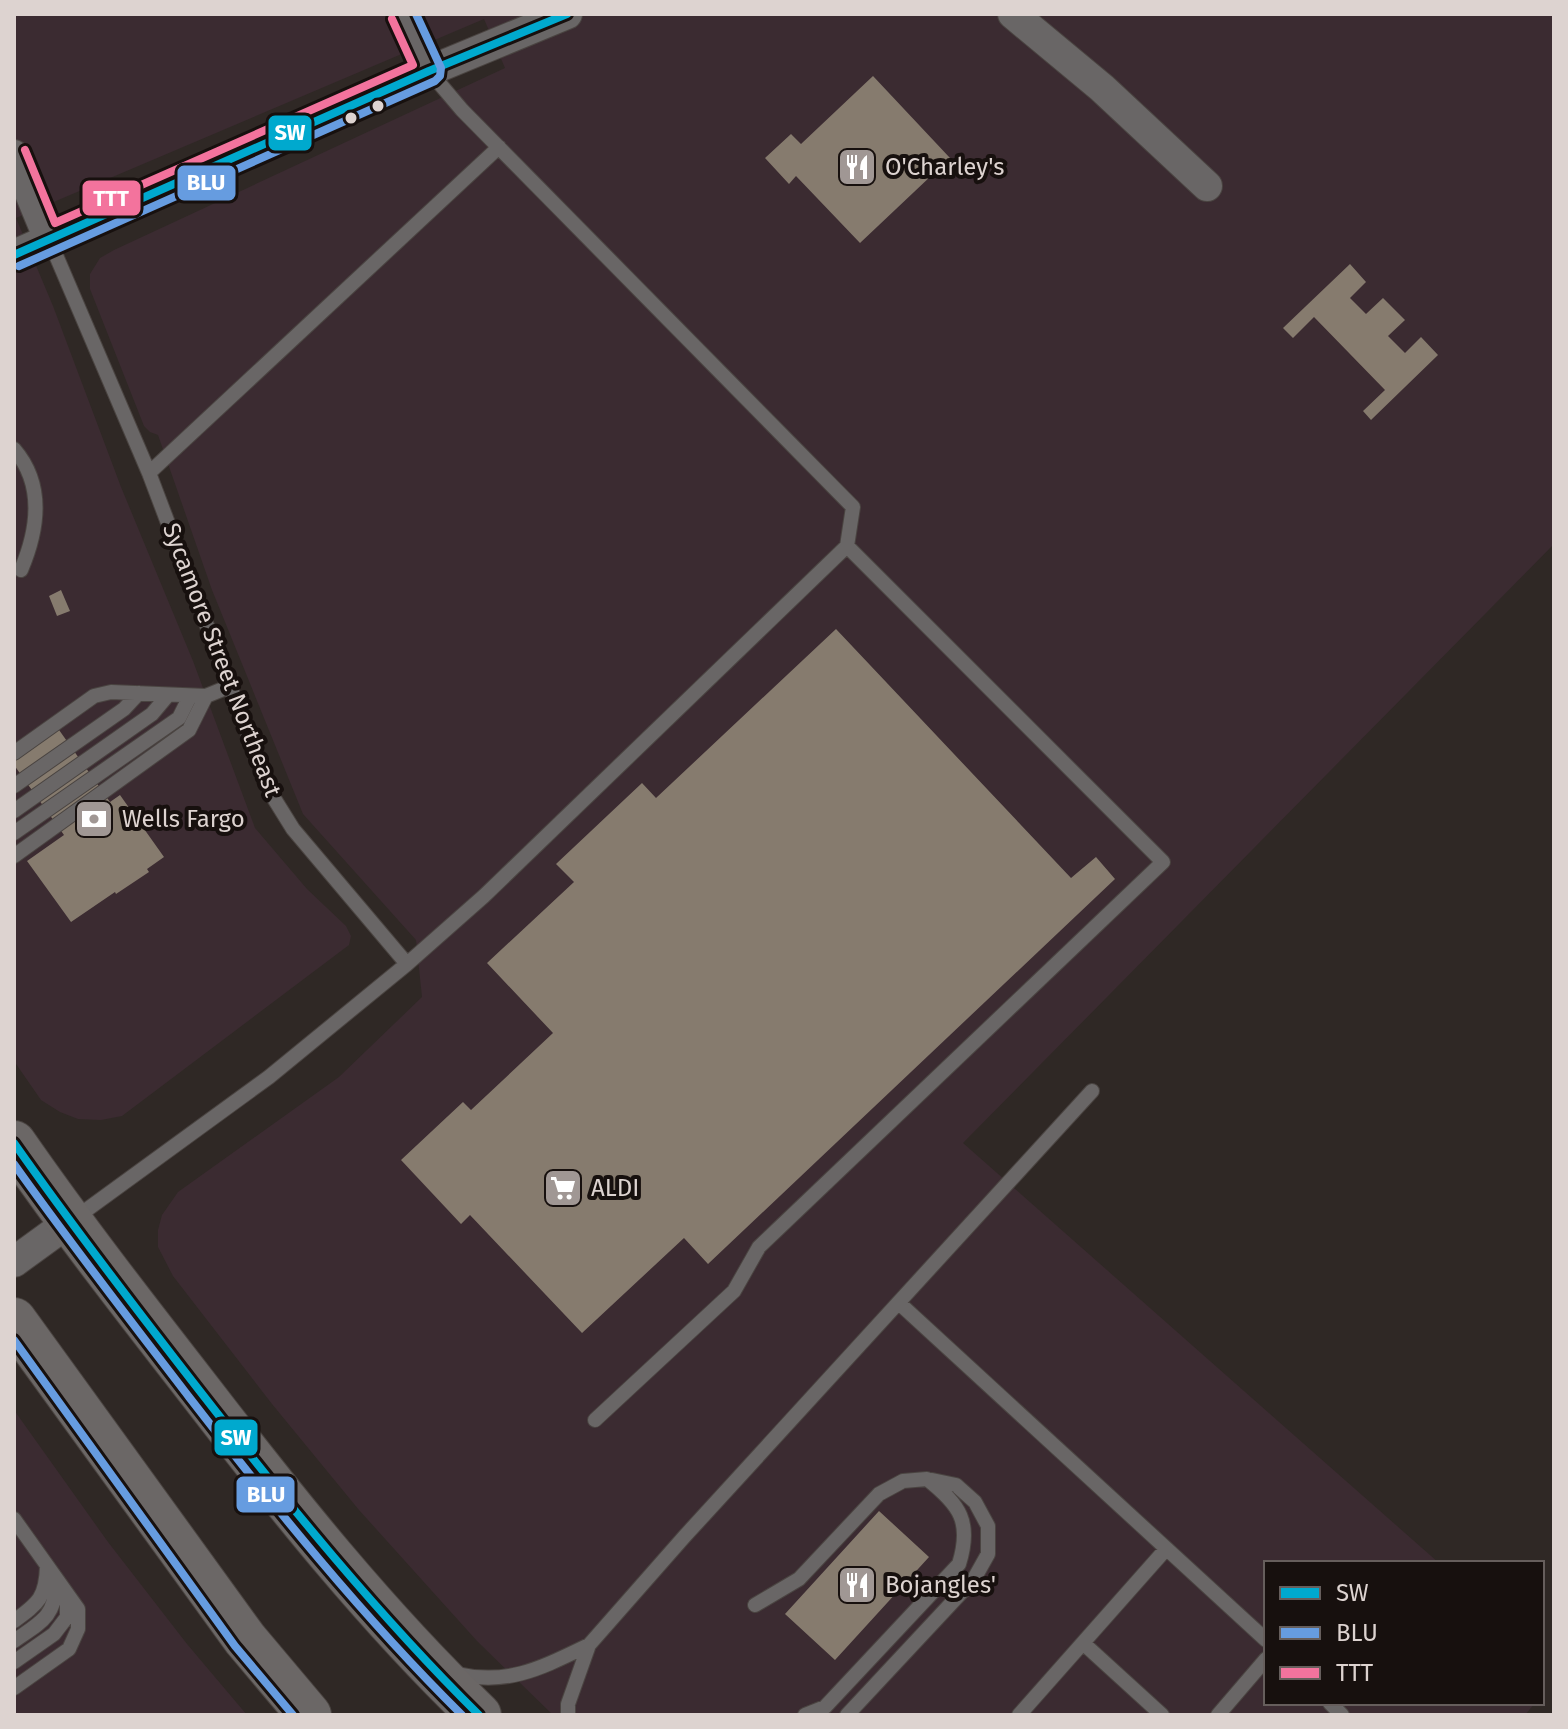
<svg xmlns="http://www.w3.org/2000/svg" width="1568" height="1729" font-family="'Fira Sans',sans-serif">
<rect width="100%" height="100%" fill="#2f2825"/>
<path fill="#3b2b31" d="M14,14h1540v530l-591,599 476,420h-173v140h269l-10,12h-972l-76,-74 -118,-131 -87,-106 -99,-128 -15,-29v-17l4,-15 16,-23 161,-115 83,-80 -6,-57 -113,-126 -91,-224 -54,-155 -8,-3 -6,-6 -54,-137v-15l10,-16 14,-8 391,-182 -21,-49 -468,199 37,88 68,181 72,174 62,167 52,61 39,37 5,10 -2,9 -227,171 -21,4 -23,-1 -18,-7 -19,-12 -27,-39z
M14,1410l94,132 79,102 60,71h-233z"/>
<path fill="#867b6e" d="M873,76l77,82 -90,85 -64,-67 -7,8 -24,-26 26,-24 10,10z
M1350,264l16,18 -16,16 16,16 17,-16 22,22 -17,16 17,17 16,-16 17,18 -67,65 -8,-9 22,-21 -71,-73 -21,21 -10,-10z
M61,590l9,21 -13,5 -8,-20z
M836,629l235,249 25,-21 19,22 -407,385 -24,-26 -102,95 -112,-118 -9,9 -60,-64 62,-58 8,8 82,-77 -66,-70 87,-81 -18,-18 86,-81 14,15z
M52,720l58,82 10,-7 44,62 -17,12 2,3 -33,22 -1,-2 -44,30 -44,-61 37,-26 -50,-70v-18z
M879,1511l50,46 -94,103 -50,-46z"/>
<g fill="none" stroke-linecap="round" stroke-linejoin="round">
<g stroke="#4a4441" stroke-width="16">
<path id="lane" d="M49,239l100,234 121,319 23,37 114,135 -138,113 -195,142
M14,449c31,36 24,81 7,121
M149,473l350,-326
M14,753l80,-57 17,-4 95,4 22,-9
M14,786l110,-77 15,-16
M14,811l138,-97 16,-19
M14,833l165,-115 11,-22
M14,856l175,-126 17,-34
M407,964l77,-68 363,-350 6,-39 -391,-397 -33,-39
M899,1303l367,337
M595,1420l139,-129 25,-44 404,-385 -316,-316
M14,1519l64,90v20l-9,20 -55,39
M755,1605l44,-26 80,-85 24,-13 24,-2c33,26 45,43 32,85l-134,143 -20,8
M14,1621c25,-18 32,-24 33,-55
M14,1641c29,-20 39,-23 44,-59
M1083,1643l79,72
M14,1662l40,-28 13,-17v-22
M457,1674c52,12 86,-7 132,-29
M1330,1703l12,12
M568,1715v-11l21,-59 95,-108 408,-446
M847,1715l127,-136 14,-25v-28l-13,-24 -19,-17 -24,-5
M1019,1715l147,-166
M1218,1715l48,-56"/>
</g>
<g stroke="#4a4441" stroke-width="32">
<path id="street" d="M403,14l26,57
M1013,14l89,74 105,98
M14,155l35,84
M14,255l415,-184 138,-57
M14,1262l55,-40"/>
</g>
<g stroke="#4a4441" stroke-width="46">
<path id="primary" d="M14,1143c59,85 122,166 185,247 87,113 177,226 280,325
M14,1320l231,319 64,76"/>
</g>
<use href="#lane" stroke="#696666" stroke-width="14"/>
<use href="#street" stroke="#696666" stroke-width="30"/>
<use href="#primary" stroke="#6b6766" stroke-width="44"/>
<g stroke="#17100e" stroke-width="14">
<path id="bus-1" d="M14,255l415,-184 138,-57
M14,1143c59,84 122,166 185,247 88,113 178,224 280,325"/>
</g>
<g stroke="#17100e" stroke-width="14">
<path id="bus-2" d="M19,266l416,-185 5,-5 1,-8 -25,-54
M14,1164c56,79 116,156 175,233 86,111 173,219 273,318
M14,1340l221,306 58,69"/>
</g>
<g stroke="#17100e" stroke-width="14">
<path id="bus-3" d="M25,150l30,73 358,-158 -21,-46"/>
</g>
<use href="#bus-1" stroke="#00a9ce" stroke-width="8"/>
<use href="#bus-2" stroke="#669ce0" stroke-width="8"/>
<use href="#bus-3" stroke="#f3739d" stroke-width="8"/>
</g>
<defs>
<g id="restaurant-square" transform="scale(2)"><rect x="-9" y="-9" width="18" height="18" rx="4" fill="#a09794" stroke="#17100e"/><path d="M-5-6h1v4h1v-4h1v4h1v-4h1v5L-1.5 .5V6h-2V.5L-5-1ZM5-6V6H3V1.5H1.5Q1.5-4 5-6Z" fill="#fff"/></g>
<g id="bank-square" transform="scale(2)"><rect x="-9" y="-9" width="18" height="18" rx="4" fill="#a09794" stroke="#17100e"/><path d="M-6-4H6V4H-6ZM0-2.3a2.3 2.3 0 1 0 0 4.6a2.3 2.3 0 1 0 0-4.6Z" fill="#fff"/></g>
<g id="supermarket-square" transform="scale(2)"><rect x="-9" y="-9" width="18" height="18" rx="4" fill="#a09794" stroke="#17100e"/><path d="M-6-5.5h2.5l.6 2H6L4.5 2H-2.5L-4.4-4H-6ZM-1.5 3.2a1.3 1.3 0 1 0 .1 0ZM3 3.2a1.3 1.3 0 1 0 .1 0Z" fill="#fff"/></g>
</defs>
<g fill-rule="evenodd">
<use href="#restaurant-square" x="857" y="167"/>
<use href="#bank-square" x="94" y="819"/>
<use href="#supermarket-square" x="563" y="1188"/>
<use href="#restaurant-square" x="857" y="1585"/>
</g>
<g fill="#ddd3d0" stroke="#17100e" stroke-width="3">
<circle cx="378" cy="106" r="7"/>
<circle cx="351" cy="118" r="7"/>
</g>
<g text-anchor="middle" dominant-baseline="central" stroke-width="8" stroke-linejoin="round" paint-order="stroke">
<g font-size="24" fill="#ddd3d0" stroke="#17100e" text-anchor="start">
<text x="885" y="167">O'Charley's</text>
<text x="122" y="819">Wells Fargo</text>
<text x="591" y="1188">ALDI</text>
<text x="885" y="1585">Bojangles'</text>
</g>
<g font-size="24" fill="#ddd3d0" stroke="#17100e">
<text transform="translate(222 660) rotate(69)">Sycamore Street Northeast</text>
</g>
</g>
<g stroke="#17100e" stroke-width="3">
<rect x="267" y="114" width="46" height="38" rx="8" fill="#00a9ce"/>
<rect x="176" y="164" width="61" height="38" rx="8" fill="#669ce0"/>
<rect x="81" y="179" width="61" height="38" rx="8" fill="#f3739d"/>
<rect x="213" y="1418" width="46" height="39" rx="8" fill="#00a9ce"/>
<rect x="235" y="1475" width="61" height="39" rx="8" fill="#669ce0"/>
</g>
<g font-size="22" text-anchor="middle" font-weight="bold" fill="#fff">
<text x="290" y="140">SW</text>
<text x="206" y="190">BLU</text>
<text x="111" y="206">TTT</text>
<text x="236" y="1445">SW</text>
<text x="266" y="1502">BLU</text>
</g>
<rect width="1568" height="1729" fill="none" stroke="#ddd3d0" stroke-width="32"/>
<rect x="1264" y="1561" width="280" height="144" fill="#17100e" stroke="#665e5c" stroke-width="2"/>
<rect x="1280" y="1587" width="40" height="12" fill="#00a9ce" stroke="#665e5c" stroke-width="2"/>
<text x="1336" y="1601" font-size="24" fill="#ddd3d0">SW</text>
<rect x="1280" y="1627" width="40" height="12" fill="#669ce0" stroke="#665e5c" stroke-width="2"/>
<text x="1336" y="1641" font-size="24" fill="#ddd3d0">BLU</text>
<rect x="1280" y="1667" width="40" height="12" fill="#f3739d" stroke="#665e5c" stroke-width="2"/>
<text x="1336" y="1681" font-size="24" fill="#ddd3d0">TTT</text>
</svg>
